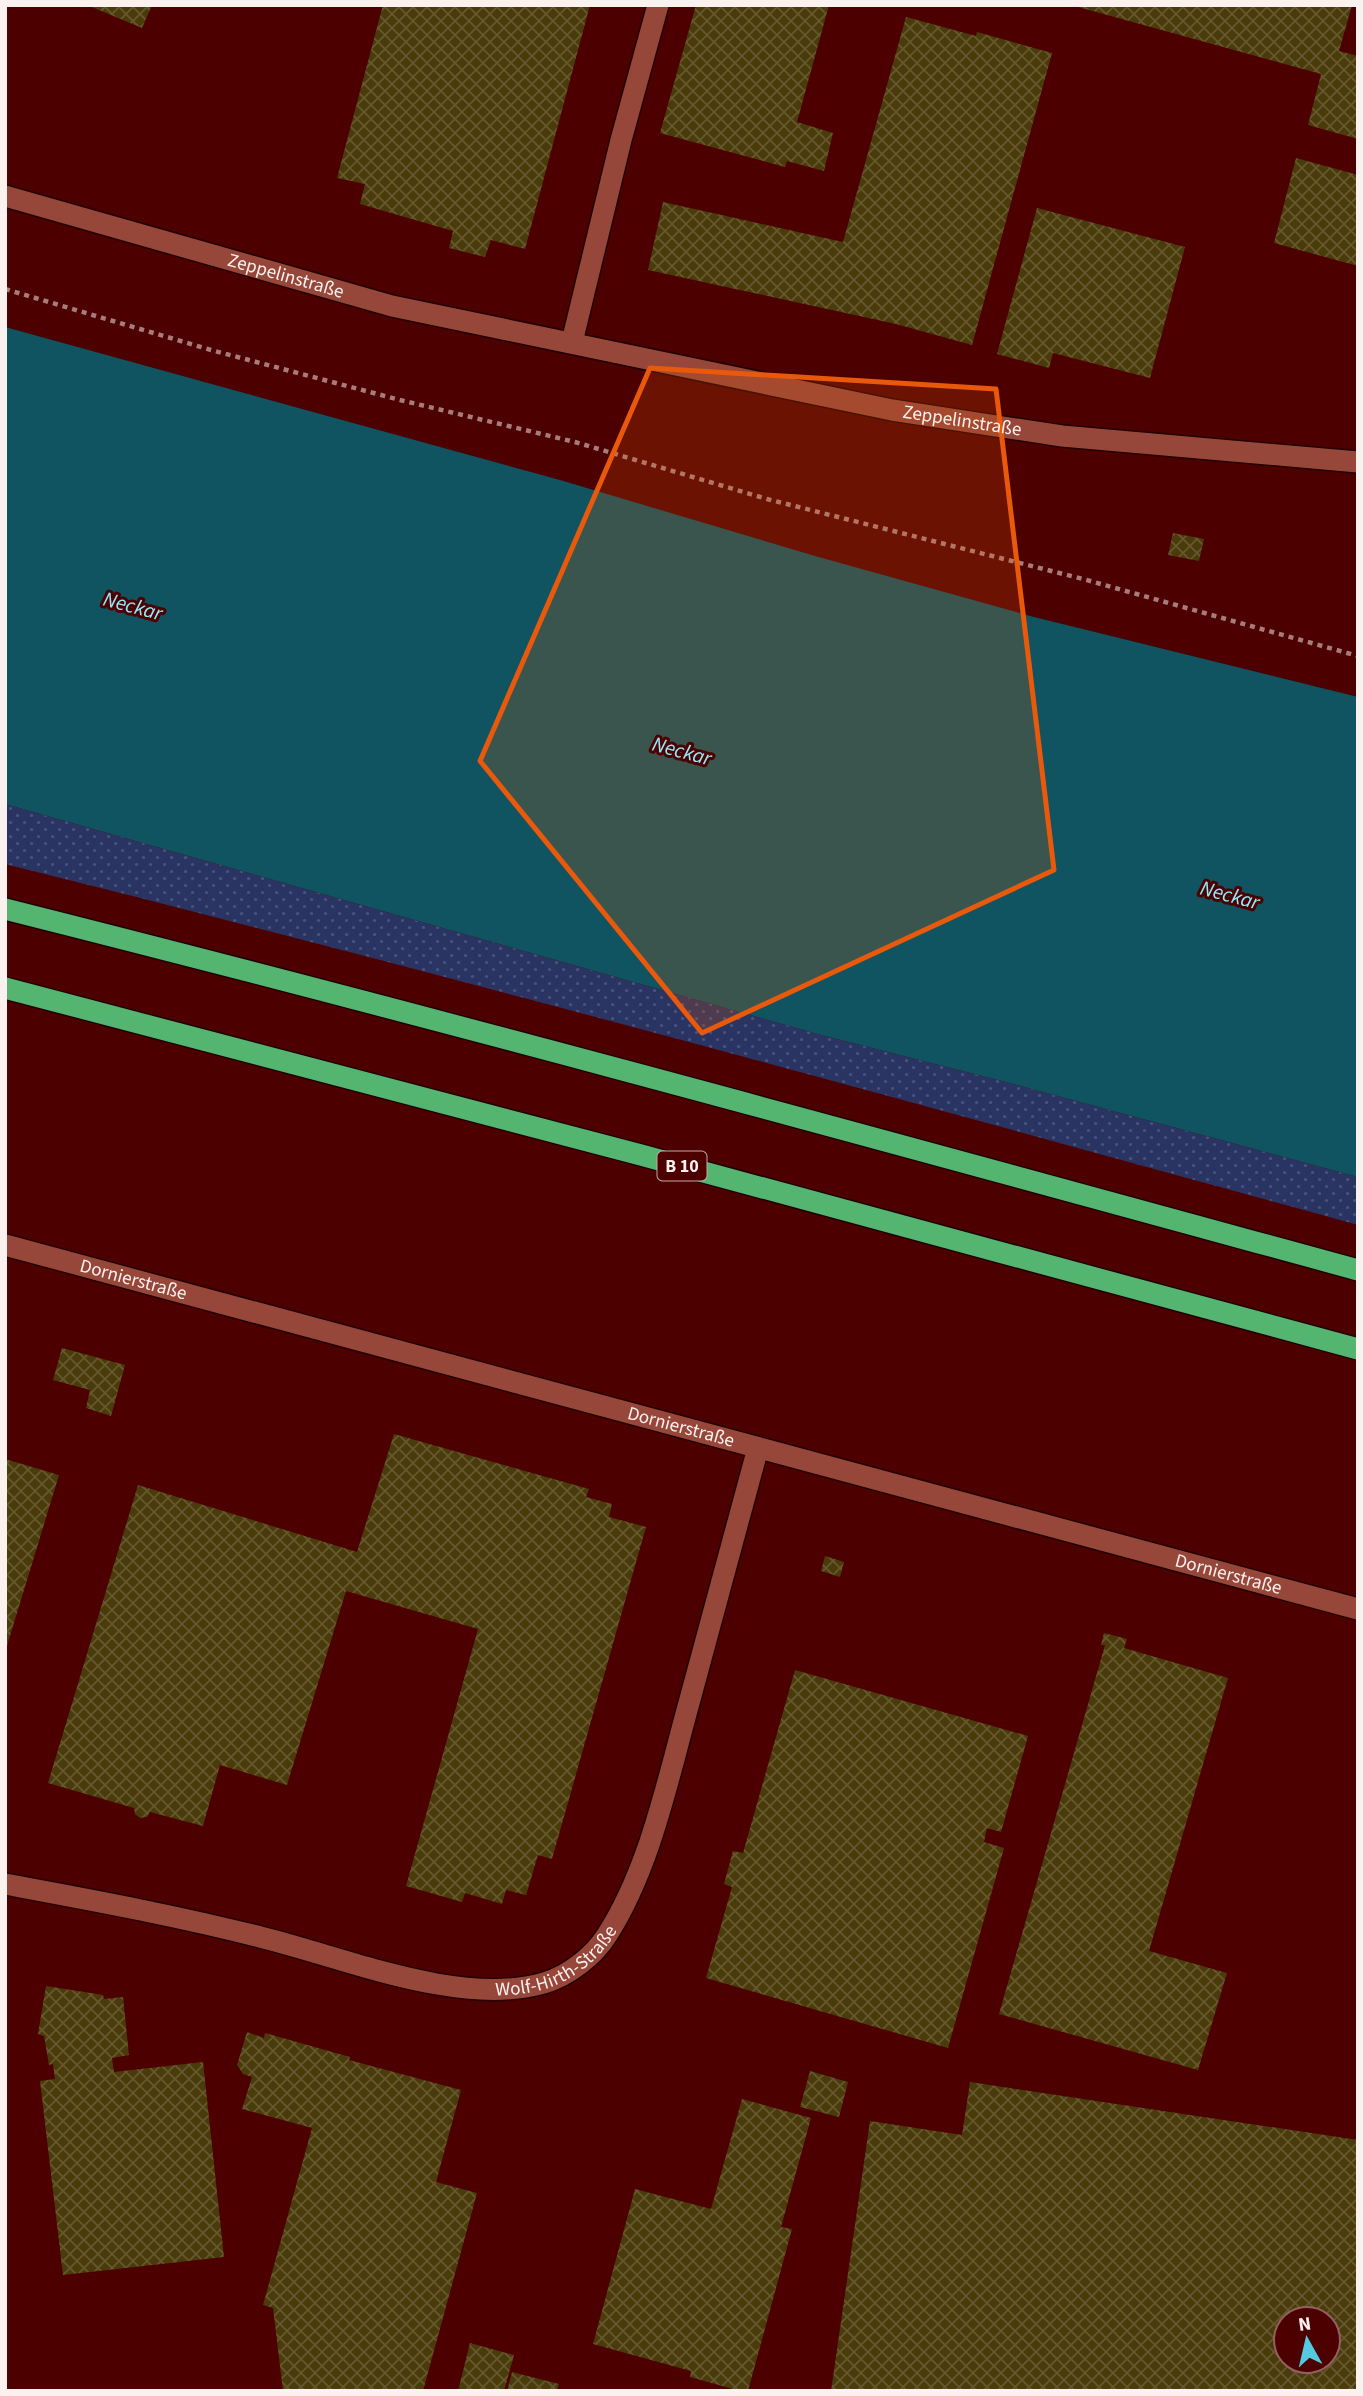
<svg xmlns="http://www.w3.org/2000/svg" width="1363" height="2396" font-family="'Source Sans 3',sans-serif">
<defs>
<pattern id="grass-dots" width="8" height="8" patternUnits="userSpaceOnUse" patternTransform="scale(1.75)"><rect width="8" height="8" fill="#293462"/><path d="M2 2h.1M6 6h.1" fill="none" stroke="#495279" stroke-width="1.8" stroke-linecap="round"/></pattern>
<pattern id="building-cross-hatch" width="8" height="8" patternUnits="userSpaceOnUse" patternTransform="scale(1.75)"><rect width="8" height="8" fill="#4a3b0b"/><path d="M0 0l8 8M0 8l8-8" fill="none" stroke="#65582f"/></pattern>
</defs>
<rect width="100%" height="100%" fill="#4d0000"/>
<path fill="url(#grass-dots)" d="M5,804l816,231 181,46 356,96v48c-450,-124 -900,-248 -1353,-361z"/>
<path fill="#0f5460" d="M5,327l555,153 255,76 219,61 324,80v480l-356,-96 -181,-46 -816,-231z"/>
<path fill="url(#building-cross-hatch)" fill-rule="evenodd" d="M87,5h65l-10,23z
M383,5h207l-65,244 -34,-9 -6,17 -36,-9 4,-17 -93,-27 5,-20 -28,-6z
M696,5h133l-32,117 36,11 -9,38 -37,-10 -2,6 -125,-34z
M1071,5h281l-13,46 19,5v83l-50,-14 13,-51z
M906,17l70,19 1,-4 75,21 -80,292 -76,-21 -248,-54 15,-68 180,40z
M1296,158l62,17v91l-84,-23z
M1037,208l148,39 -35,131 -97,-25 -4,15 -52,-14z
M1173,533l31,6 -5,22 -31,-6z
M62,1348l63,17 -14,51 -25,-8 4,-18 -37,-10z
M394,1434l195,55 -3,8 26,7 -3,13 37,10 -94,332 -14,-4 -12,40 -20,-5 -4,14 -37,-11 -3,9 -56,-16 72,-257 -132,-38 -59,194 -67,-20 -17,61 -53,-14 -3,5 -7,1 -5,-4 -1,-6 -86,-25 90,-298 219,67z
M5,1459l54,16 -53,174h-1z
M825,1556l19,6 -4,15 -19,-6z
M1104,1633l23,6 -3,9 104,30 -79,273 78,22 -29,97 -199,-56 106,-369h-4z
M795,1670l233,66 -27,96 -14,-4 -3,14 20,6 -56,200 -242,-70 26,-91 -8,-3 9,-33 10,2z
M46,1986l57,9 1,4 19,-2 6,58 -17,3 2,14 89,-10 21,195 -161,18 -23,-194 15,-2 -2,-15 -4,1 -5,-29 -6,-2z
M247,2032l17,6 1,-5 85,24 -1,3 112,30 -25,92 41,11 -54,198h-140l-10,-83 -10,-3 49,-177 -70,-19 10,-32 -9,-3 -6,-9z
M810,2071l38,11 -9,35 -39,-10z
M970,2082l388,58v251h-527l39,-270 92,14zM1286,2319h42v42h-42z
M742,2099l69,19 -30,109 11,2 -44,162h-8l-50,-14 1,-6 -98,-27 42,-155 76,20z
M470,2343l44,12 -10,36h-46z
M512,2372l47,12 -2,7h-50z"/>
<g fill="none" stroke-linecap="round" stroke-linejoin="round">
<g stroke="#230000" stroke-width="24">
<path id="lane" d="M572,342l49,-202 37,-135"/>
</g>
<g stroke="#230000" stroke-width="24">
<g id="street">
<path id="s1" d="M5,196l387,110 500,104 170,26 296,26"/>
<path id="s2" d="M5,1245l1353,364"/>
<path id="s3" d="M5,1884c86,16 174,32 259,54 81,20 197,69 280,45 24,-7 50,-27 63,-48 41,-64 59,-147 79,-221 24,-88 48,-177 72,-266"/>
</g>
</g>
<g stroke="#230000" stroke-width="24">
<path id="highway" d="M5,909c453,114 903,238 1353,361
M5,988l636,167 717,194"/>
</g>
<path stroke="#a77d7c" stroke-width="4.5" stroke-dasharray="5 5" stroke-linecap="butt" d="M5,289l206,61 189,50 175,42 192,57 316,80 275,77"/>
<use href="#lane" stroke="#964739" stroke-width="21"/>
<use href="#street" stroke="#964739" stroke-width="21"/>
<use href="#highway" stroke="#53b570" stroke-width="21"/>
</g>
<path fill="#e8590c" fill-opacity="0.2" stroke="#e8590c" stroke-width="5" stroke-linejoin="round" d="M650,368l346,21 58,481 -352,163 -222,-272z"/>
<g text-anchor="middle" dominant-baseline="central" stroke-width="6" stroke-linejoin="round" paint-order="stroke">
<rect fill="#4d0000" stroke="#c7a9a7" stroke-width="2" x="657.5" y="1151.5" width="49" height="29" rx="5"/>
<g font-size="18" font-weight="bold" fill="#fbf1ef">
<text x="682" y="1166">B 10</text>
</g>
<g font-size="19" fill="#fbf1ef" stroke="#4d0000">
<text stroke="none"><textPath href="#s1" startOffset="292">Zeppelinstraße</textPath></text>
<text stroke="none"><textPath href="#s1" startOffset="984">Zeppelinstraße</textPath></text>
<text stroke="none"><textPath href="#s2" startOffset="133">Dornierstraße</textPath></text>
<text stroke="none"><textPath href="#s2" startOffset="700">Dornierstraße</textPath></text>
<text stroke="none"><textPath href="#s2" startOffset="1267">Dornierstraße</textPath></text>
<text stroke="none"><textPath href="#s3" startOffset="572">Wolf-Hirth-Straße</textPath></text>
</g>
<g font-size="21" font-style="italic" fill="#90ecfd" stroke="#4d0000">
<text transform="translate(133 606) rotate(15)">Neckar</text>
<text transform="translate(682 751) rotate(15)">Neckar</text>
<text transform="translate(1230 895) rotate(15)">Neckar</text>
</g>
</g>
<rect width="1363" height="2396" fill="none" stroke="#fbf1ef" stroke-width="14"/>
<g transform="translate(1307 2340) rotate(352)"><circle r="33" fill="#4d0000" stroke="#936060" stroke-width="2"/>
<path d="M0-5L12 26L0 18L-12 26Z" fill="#55cadf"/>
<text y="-10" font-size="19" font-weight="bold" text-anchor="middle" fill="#fbf1ef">N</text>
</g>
</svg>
